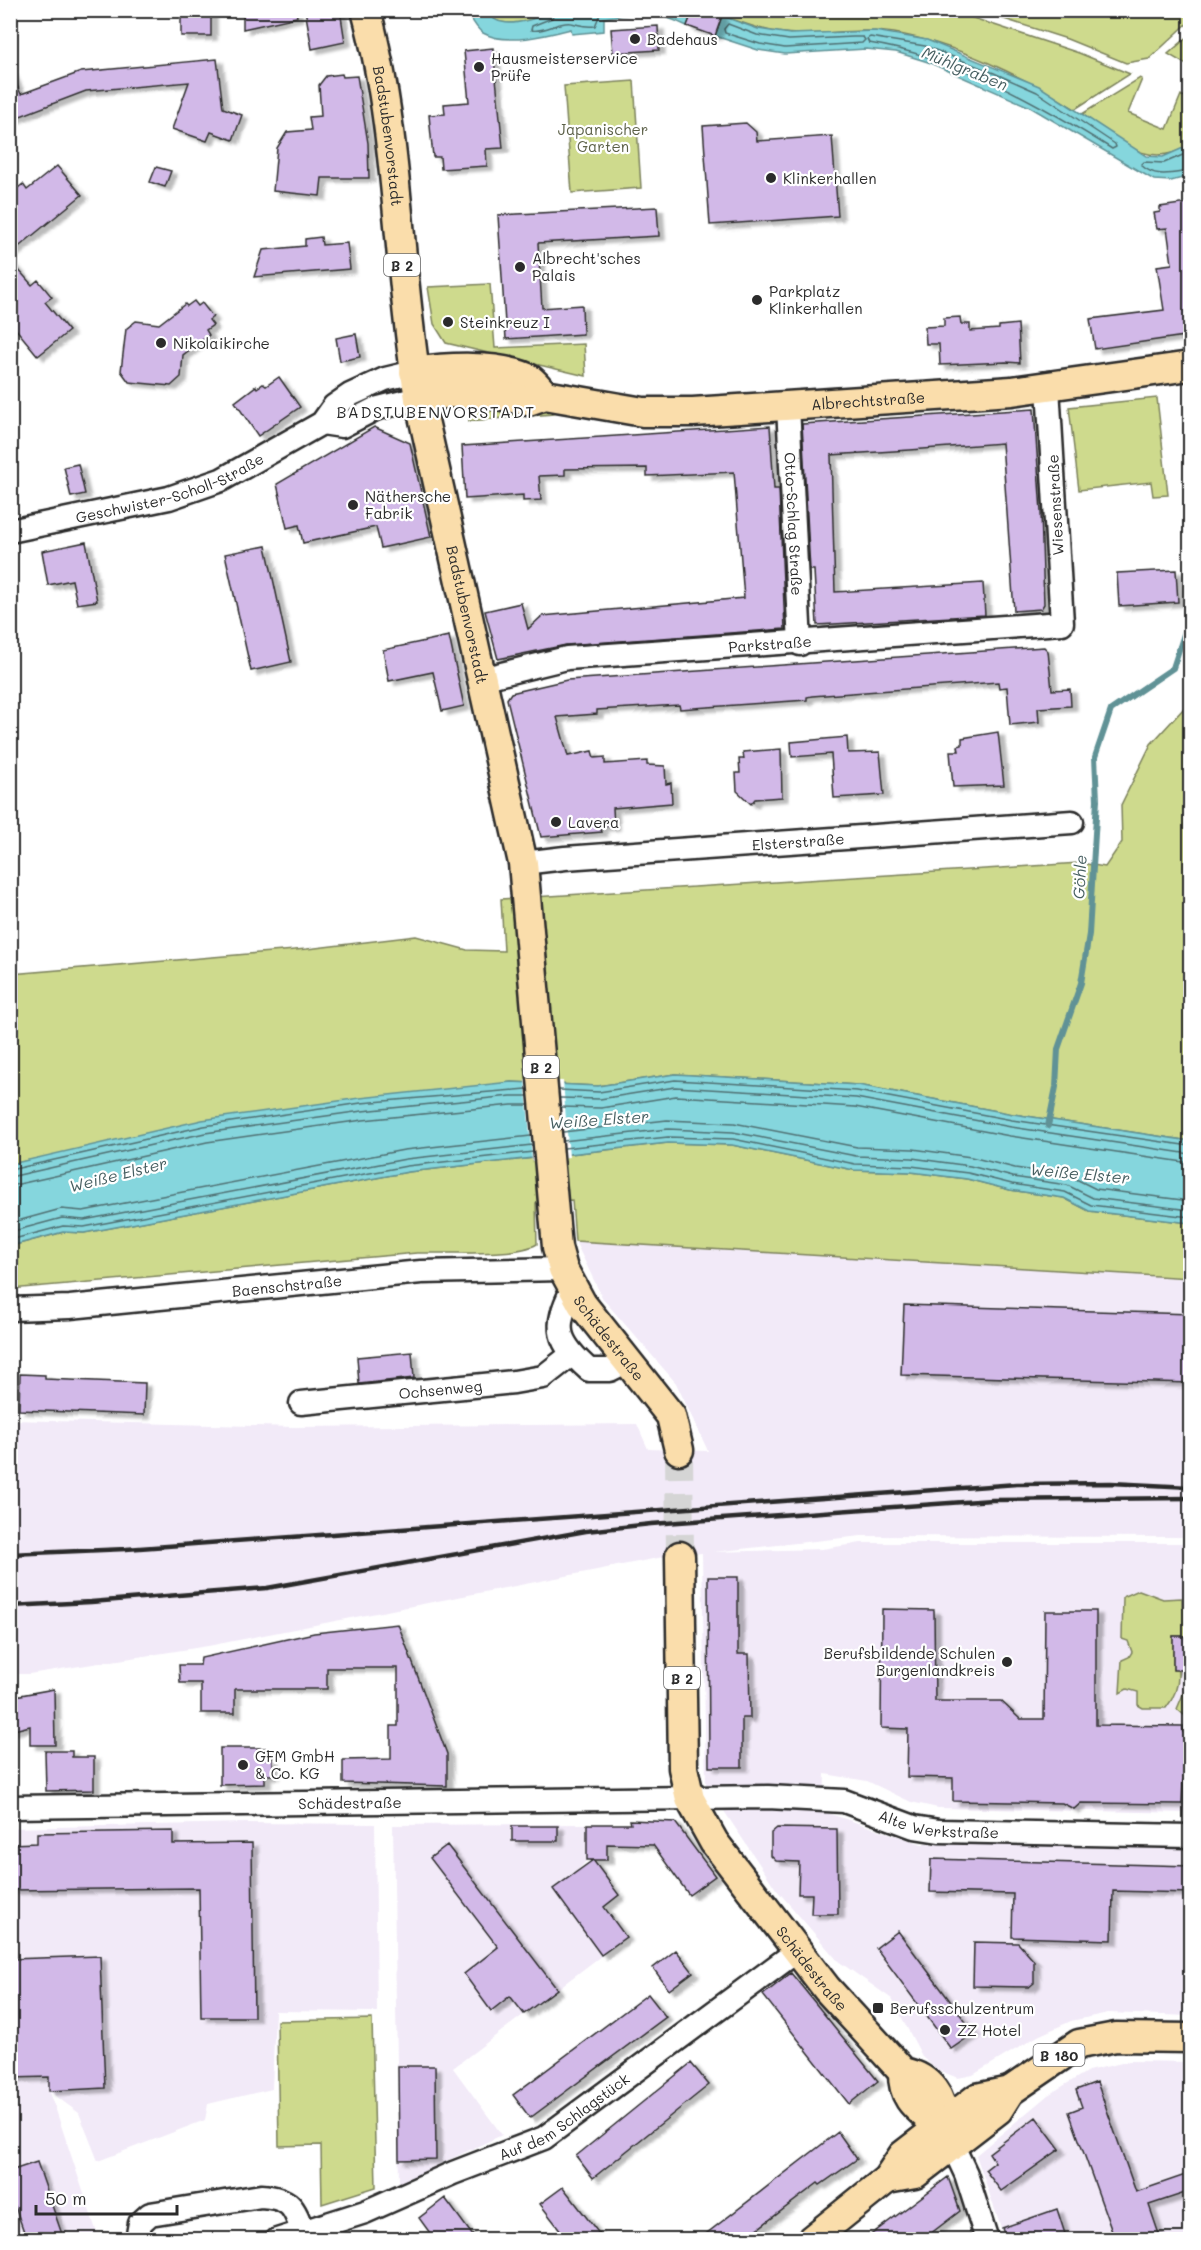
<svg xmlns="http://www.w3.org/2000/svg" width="1201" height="2250" font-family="Mali,sans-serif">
<defs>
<filter id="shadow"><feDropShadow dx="6" dy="4" stdDeviation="1.5" flood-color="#0004"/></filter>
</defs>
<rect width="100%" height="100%" fill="#fff"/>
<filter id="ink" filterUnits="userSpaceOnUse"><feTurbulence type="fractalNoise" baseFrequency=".0167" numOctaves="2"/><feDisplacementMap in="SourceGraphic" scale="12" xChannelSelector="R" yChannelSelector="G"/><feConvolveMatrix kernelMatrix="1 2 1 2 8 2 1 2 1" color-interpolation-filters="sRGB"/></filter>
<g filter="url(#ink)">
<path fill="#f2eaf8" d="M575,1241l615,37v259l-329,-1 -148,16 109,-3 39,-6h329v270l-252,-5 -27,-6 -44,-21 -42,-7 -1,38 98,32 268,3v169l-82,-3 -37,8 -33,15 -65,39 -15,3 -20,-8 -15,-12 -31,-59 -54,-38 -62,-72 -70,-105 -4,-231 -39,4 -455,89 -179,28h-18v-254l282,7 344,-3 11,25 60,2 -32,-68 -73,-84z
M246,1823l129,1 2,188 -102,-1 -3,78 -64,15 -3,16 -107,41 -19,-48 -29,-21 49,147h-88l-1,-147 11,-1 -11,-1 1,-262z
M587,1824v36l-10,11 49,66 -173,131 49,67 -103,48 -6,-358z
M1130,2061l60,1v177h-185l-29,-84 72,-60 40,-24z"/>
<path fill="#ceda8d" stroke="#7c825c" stroke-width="1.5" d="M487,11h68c-18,7 -56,23 -68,0z
M710,11h242l127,42 51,21 -55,35c-50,-32 -121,-66 -181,-76 -32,-5 -64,1 -96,1 -31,0 -60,-13 -88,-23z
M979,11h211v10l-41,38 -23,4 -59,-24z
M1190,35v32l-22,-13z
M1140,78l2,1 -14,34 39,16 14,-34 6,3 -1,3 4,2v42c-44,27 -71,-6 -108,-31z
M634,81l7,107 -69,5 -8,-107z
M490,284l5,64 89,-4 2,32 -140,-33 -12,-19 -6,-37z
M1157,398l11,97 -15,1 -2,-14 -72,8 -10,-83z
M468,402l35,1 51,11 -85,7z
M1190,698v443l-177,-27 -155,-29 -183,-11 -77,12 -87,-4 -451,72 -49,10v-190l296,-25 109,-13 51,14 37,1 -3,-52 579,-36 25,4 17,-25 -1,-37 30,-61 33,-36z
M668,1143l64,2 122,25 57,2 56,7 43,11 54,8 25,13 101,12v55l-615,-37 -3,-41 -36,3 1,41c-21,13 -93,8 -120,9l-406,36v-43l53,-14 20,1 324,-61z
M1139,1590l24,9 19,-1v9h8v29h-17v33l5,1c1,14 -3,27 -12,38h-23l-5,-3v-13l-11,-3 -7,4 2,-33 7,-3 3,-5 -4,-11 -6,-2 1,-42z
M1186,1670h4v50l-13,-11 7,-17z
M372,2019l4,168 -54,17 -1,-59 -42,1 -2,-125z"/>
<path fill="#85d6dd" stroke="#619296" stroke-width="1.5" d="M467,11h20c12,23 50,7 68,0h138l-6,15c-36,-17 -44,-14 -83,-8v13l-32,3 -1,-5c-23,6 -65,17 -88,4 -7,-4 -12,-15 -16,-22z
M722,16l36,13 32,5 85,-3 52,9 112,46 107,70 17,1 27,-12v31l-19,5 -17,-1 -124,-73 -102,-45 -32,-10 -30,-3 -81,5 -27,-4 -43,-14z
M675,1074l183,11 155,29 177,27v82l-101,-12 -25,-13 -54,-8 -43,-11 -56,-7 -57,-2 -122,-25 -64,-2 -260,29 -324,61 -21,-1 -52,14v-82l191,-44 158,-22 151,-16 87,4z"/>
<path fill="#fff" d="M525,1080l38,1 6,76 -37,4z"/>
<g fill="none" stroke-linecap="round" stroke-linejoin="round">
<path stroke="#4f6f72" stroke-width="1.5" d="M555,10l-3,8 -20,8 -1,4c14,3 27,-9 40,-7 11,2 10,4 24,3l5,-12 14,-4
M728,24l29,11 32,5 64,-3h10l2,3 -3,3 -77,5 -25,-4 -35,-11 -1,-4z
M870,37l55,9 69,27 43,19 78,52 1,3 -4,2c-75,-47 -155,-92 -243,-106l-2,-4z
M1190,152l-26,11 -20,-1 -3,3c15,14 31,8 49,6
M559,1090l40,2 76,-12 182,11 155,29 178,26
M560,1098l40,1 75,-12 181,11 155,29 179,27
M560,1107l41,1 75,-12 179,11 155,29 180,27
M563,1132l104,-12 67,3 123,24 56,2 58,8 44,11 55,8 26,13 94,12
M563,1141l105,-12 65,3 123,24 56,2 58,8 43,11 54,8 26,13 97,12
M564,1148l104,-11 65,2 122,25 56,2 57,7 44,11 53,8 26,13 99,12
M10,1170l194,-44 157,-23 166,-14
M10,1177l195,-44 157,-22 149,-15h17
M10,1186l197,-44 156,-22 149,-15h17
M10,1223l51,-14 22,2 321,-61 127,-14
M10,1232l52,-14 22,2 322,-61 126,-14
M10,1240l53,-14 21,1 323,-61 126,-14"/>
<path stroke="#619296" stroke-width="6" d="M1048,1126l8,-39 2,-38 23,-66 8,-49 8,-134 -2,-43 16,-47 62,-42 17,-52"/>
</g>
<path fill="#d2b9e8" stroke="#2b2b2b" stroke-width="1.5" filter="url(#shadow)" d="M181,10h30v26h-30z
M243,10h53l1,7 -54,12z
M305,10h35l5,32 -33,7z
M693,10h17l12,6 -7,20 -28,-10z
M658,26l1,24 -46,3 -2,-24z
M493,48l10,100 -17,1 1,17 -46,3 -1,-12h-7l-4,-42 16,-1 -1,-10 25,-2 -5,-51z
M217,59l6,49 19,7 -9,25 -22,-8 -4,9 -35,-12 17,-47 -103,9 -76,29v-50l11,24 60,-22z
M342,74l1,3 14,-1 11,67 1,35h-47l-2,18 -47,-5 4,-43 10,-16 24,-2 -2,-13 12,-1 -2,-31 7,-9z
M746,123l10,9 1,9 75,-5 6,80 -128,9 -7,-99z
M57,166l25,29 -72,59v-60l13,-10 4,6z
M156,167l15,4 -6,16 -15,-5z
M1187,203l4,22v110l-96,14 -5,-30 74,-9 -7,-44 15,-2 -5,-36 -10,1 -3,-16 6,-1v-5z
M657,207l2,29 -121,7 4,65 40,-3 1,29 -77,5 -8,-124z
M321,237l1,8 25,-2 3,26 -96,8 9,-27 42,-4v-7z
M10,260l22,25 6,-5 14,17 -7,5 24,29 -31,25 -28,-34z
M194,301l4,5 4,-3 11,14 -4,3 4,5 -7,5 3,5 -26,20 -2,22 -10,9 -42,-4 -8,-11 5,-42 10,-8 23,3 26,-20 2,2z
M960,317l1,7h9v7l29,-2v-3l19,-2 2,39 -14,-1 -66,3 -1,-21h-13l-1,-17 19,-1v-8z
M356,334l4,23 -20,4 -4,-23z
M279,377l21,30 -42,29 -23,-34 21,-16 1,2 6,-4 3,2z
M1034,409l7,103 3,92 -3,5 -27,2 -12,-168 -92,7 -79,5 4,137 148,-9 2,32 -168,10 -3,-55h-4l-8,-146z
M770,426l4,63h5l6,140 -219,16 -68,14 -13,-48 36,-8 7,26 14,-13 202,-18 -10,-126 -87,4v-8l-82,1v6l-26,1 2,24 -18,1v-6l-58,4 -3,-53z
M374,427l36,16 21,94 -50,11 -5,-21 -73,16 -4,-18 -12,3 -10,-44z
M78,464l7,30 -14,3 -7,-30z
M86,542l11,59 -20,3 -5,-24 -24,5 -6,-34z
M266,546l25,116 -40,9 -26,-117z
M1176,570l2,32 -59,4 -2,-33z
M449,636l15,70 -22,5 -9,-39 -44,9 -6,-31z
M1044,647l4,4 4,39 18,-1 1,17 -33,2 1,14 -29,3 -3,-38 -8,1 -1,-6 -186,14 -5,1v3l-127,9 -1,-4 -82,5v4l-40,3 11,39 24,-5 2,7 11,-1v7l42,-3v4l18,1 1,18 5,-1 1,20 -59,5 1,18 -14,1 2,5 -61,5 -34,-138 4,-6 56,-13z
M998,732l6,53 -51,2 -3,-36h9l-1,-5 4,-1v-7z
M847,737l1,16 32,-1 4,43 -50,3 -3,-44 -39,3 -1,-15z
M781,749l1,48 -27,2 -4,5 -14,-13 -1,-18h4l-1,-14h5l-1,-7z
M904,1305l287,9v69l-290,-8z
M412,1352l2,26 -55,6 -2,-27z
M20,1374l25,1v4l100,4 -1,32 -125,-5z
M708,1577h30v77h11l1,64h-8v49h-33z
M882,1609l52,1 1,91h66l19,18h24l1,-108h51v114l87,1v6l8,1v48h-8l-1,23 -101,-1 -7,6 -12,-6 -109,-2v-23l-46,-1 1,-48 -27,-1z
M398,1624l49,130v32l-104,-3v-23l48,-1v-33h7v-58h-71v21h-92v24h-34v-30h-21l-1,-18h21l1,-7 113,-25z
M1173,1636h18v34h-18z
M54,1689l1,56h-25v-19l-20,5v-34z
M220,1748h46v11l7,-1v17h-8v9l-45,1z
M45,1751h27v6h22v33l-48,1z
M630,1820l45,2 40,54 -26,19 -36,-50 -46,-1v16h-14l26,35 -15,12 22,30 -25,18 -48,-66 40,-29h-6v-36h44z
M512,1826h46v15h-46z
M777,1828l60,1 1,85h-27l1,-20h-14l1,-32 -23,-1 -5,-5v-23z
M173,1831v13l79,-1 2,174h-53l-2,-129 -189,2v-46l27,-1v-10z
M447,1845l110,144 -33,25 -14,-18 -19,15 -27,-37 34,-27 -68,-89z
M931,1859l260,7v27l-78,-2 -1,49 -100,-3 1,-43 -83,-2z
M898,1931l76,102 -23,16 -75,-101z
M974,1942l44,1 16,18v22l-5,4 -56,-1z
M676,1950l17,22 -24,18 -16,-22z
M100,1956l5,132 -56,3v-14l-39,1v-119z
M791,1973l87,108 -29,23 -86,-109z
M648,1994l18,23 -136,101 -17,-23z
M691,2063l18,22 -116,93 -17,-22z
M398,2066h37l1,93 -37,1z
M1097,2082l39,110 55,-19v18l-42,14 12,35h-46l-46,-128 13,-5 -6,-17z
M1036,2117l24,32 -59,42 -16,-21 10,-8 -6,-9z
M838,2132l19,27 -37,26 -2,-2 -75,57h-45z
M37,2162l27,78h-37l-17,-47v-22z
M948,2177l12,34 -38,29h-58z
M563,2187l41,53h-36l-28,-36z
M445,2198l31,42h-41l-16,-22z
M1057,2209l10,31h-61l-4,-12z"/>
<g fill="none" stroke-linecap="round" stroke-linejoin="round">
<path stroke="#d5d5d5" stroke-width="28" stroke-dasharray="28 14" stroke-linecap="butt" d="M679,1450l1,106"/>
<g stroke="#2b2b2b" stroke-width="27">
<g id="minor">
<path id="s1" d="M788,406l12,238"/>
<path d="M322,423l20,3 33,-17 44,-11"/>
<path id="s2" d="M10,531l159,-33 52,-18 101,-57 12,-17 16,-11 35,-16 29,-7"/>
<path id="s3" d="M481,679l86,-21 495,-35 -14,-236"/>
<path id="s4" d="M523,863l42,-5 507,-36"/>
<path d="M572,1290c-19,38 -15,52 17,80h21l18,-9"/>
<path id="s5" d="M10,1309l60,-2 351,-35 142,-3"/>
<path id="s6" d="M301,1403l213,-21 29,-5 28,-22"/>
<path id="s7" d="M10,1807l758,-10 76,4 70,26 25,4 251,5"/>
<path d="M952,2144l14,30 21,66"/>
<path d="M137,2240l3,-17 10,-9 111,-18c29,2 33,10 42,37"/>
<path id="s8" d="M277,2240l88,-28 88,-39 91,-35 253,-187"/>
</g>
</g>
<g stroke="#2b2b2b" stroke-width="33">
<g id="major">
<path id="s9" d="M366,10c34,127 31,259 53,388l104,465 34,384 6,22 19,35 89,112 8,34"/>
<path d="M414,372c33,-5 83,-8 114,6 6,3 12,12 17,17"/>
<path id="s10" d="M419,398l32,-5 47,2 30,6 17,-6 98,17h50l319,-21 178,-25"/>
<path id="s11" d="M680,1556l3,212 7,31 24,43 113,147 76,83c26,5 43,26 38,53"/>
<path d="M903,2072c-1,39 30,40 46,68"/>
<path d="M887,2179l28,-5 83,-64 12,-19 69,-47 37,-7 74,1"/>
<path d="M811,2240l76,-61 16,-24 74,-57 33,-7"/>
</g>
</g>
<use href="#minor" stroke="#fff" stroke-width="22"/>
<use href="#major" stroke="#faddab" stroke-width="28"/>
<path stroke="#2b2b2b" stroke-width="4.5" d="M10,1554l116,-5 891,-65 94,-1 79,4
M10,1606l81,-4 176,-14 319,-57 65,-7 341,-24 198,-2"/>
</g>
</g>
<g fill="#2b2b2b" stroke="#fff" stroke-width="2">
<circle cx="635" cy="39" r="6"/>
<circle cx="479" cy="67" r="6"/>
<circle cx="771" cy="178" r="6"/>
<circle cx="520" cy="267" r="6"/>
<circle cx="757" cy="300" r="6"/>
<circle cx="448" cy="322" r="6"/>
<circle cx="161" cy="343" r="6"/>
<circle cx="353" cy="505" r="6"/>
<circle cx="556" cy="822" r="6"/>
<circle cx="1007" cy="1662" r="6"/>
<circle cx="243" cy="1765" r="6"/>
<rect x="872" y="2002" width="12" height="12" rx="3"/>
<circle cx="945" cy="2030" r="6"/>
</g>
<g text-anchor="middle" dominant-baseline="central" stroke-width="4.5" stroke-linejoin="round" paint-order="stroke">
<g fill="#fff" stroke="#6b6b6b" stroke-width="1.5">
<rect x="384" y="254" width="36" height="22" rx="4.5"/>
<rect x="523" y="1056" width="36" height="22" rx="4.5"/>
<rect x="664" y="1667" width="36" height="22" rx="4.5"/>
<rect x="1033.5" y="2044" width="51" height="22" rx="4.5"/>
</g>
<g font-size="14" font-weight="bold" fill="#2b2b2b">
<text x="402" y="265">B 2</text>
<text x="541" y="1067">B 2</text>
<text x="682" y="1678">B 2</text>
<text x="1059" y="2055">B 180</text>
</g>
<g font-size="15" fill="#2b2b2b" stroke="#fff" text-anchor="start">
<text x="647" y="39">Badehaus</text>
<text x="491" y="58">Hausmeisterservice<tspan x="491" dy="17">Prüfe</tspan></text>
<text x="783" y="178">Klinkerhallen</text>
<text x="532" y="258">Albrecht'sches<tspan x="532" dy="17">Palais</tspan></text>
<text x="769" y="291">Parkplatz<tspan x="769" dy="17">Klinkerhallen</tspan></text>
<text x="460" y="322">Steinkreuz I</text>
<text x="173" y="343">Nikolaikirche</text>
<text x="365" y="496">Näthersche<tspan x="365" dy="17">Fabrik</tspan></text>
<text x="568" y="822">Lavera</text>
<text x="995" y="1653" text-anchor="end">Berufsbildende Schulen<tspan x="995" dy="17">Burgenlandkreis</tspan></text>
<text x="255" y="1756">GFM GmbH<tspan x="255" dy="17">&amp; Co. KG</tspan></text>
<text x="890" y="2008">Berufsschulzentrum</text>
<text x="957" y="2030">ZZ Hotel</text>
</g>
<g font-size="15" fill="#5c6048" stroke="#fff">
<text x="603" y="129">Japanischer<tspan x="603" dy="17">Garten</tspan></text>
</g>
<g font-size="15" fill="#2b2b2b" stroke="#fff">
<text stroke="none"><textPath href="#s9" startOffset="128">Badstubenvorstadt</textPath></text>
<text stroke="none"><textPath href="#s10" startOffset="453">Albrechtstraße</textPath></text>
<text stroke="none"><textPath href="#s2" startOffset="166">Geschwister-Scholl-Straße</textPath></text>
<text transform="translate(1055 505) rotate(-93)">Wiesenstraße</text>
<text stroke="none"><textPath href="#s1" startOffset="118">Otto-Schlag Straße</textPath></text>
<text stroke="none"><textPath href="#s9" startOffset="614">Badstubenvorstadt</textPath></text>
<text stroke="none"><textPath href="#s3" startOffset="292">Parkstraße</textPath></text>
<text stroke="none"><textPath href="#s4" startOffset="276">Elsterstraße</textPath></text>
<text stroke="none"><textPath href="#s5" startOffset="278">Baenschstraße</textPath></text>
<text stroke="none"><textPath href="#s9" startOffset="1360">Schädestraße</textPath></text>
<text stroke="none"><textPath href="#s6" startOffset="140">Ochsenweg</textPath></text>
<text stroke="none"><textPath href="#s7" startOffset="340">Schädestraße</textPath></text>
<text stroke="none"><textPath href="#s7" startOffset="933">Alte Werkstraße</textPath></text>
<text stroke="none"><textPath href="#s11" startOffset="453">Schädestraße</textPath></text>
<text stroke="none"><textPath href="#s8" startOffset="314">Auf dem Schlagstück</textPath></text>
</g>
<g font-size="16" font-style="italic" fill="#465e60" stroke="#fff">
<text transform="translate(965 68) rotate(22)">Mühlgraben</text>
<text transform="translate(1079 877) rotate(-87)">Göhle</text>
<text transform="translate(599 1119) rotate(-4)">Weiße Elster</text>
<text transform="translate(1080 1173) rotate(5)">Weiße Elster</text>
<text transform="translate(118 1174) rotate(-14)">Weiße Elster</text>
</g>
<g font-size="16" letter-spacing="1.5" fill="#2b2b2b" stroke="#fff">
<text x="436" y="411">BADSTUBENVORSTADT</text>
</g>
</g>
<rect width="1201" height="2250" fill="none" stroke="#fff" stroke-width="36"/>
<rect x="18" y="18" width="1165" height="2214" fill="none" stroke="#2b2b2b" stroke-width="2" filter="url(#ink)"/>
<path d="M36 2205v9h141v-9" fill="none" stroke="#2b2b2b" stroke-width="3"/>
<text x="45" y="2205" font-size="18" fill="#2b2b2b" stroke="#ffffff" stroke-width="4.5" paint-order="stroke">50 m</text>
</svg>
